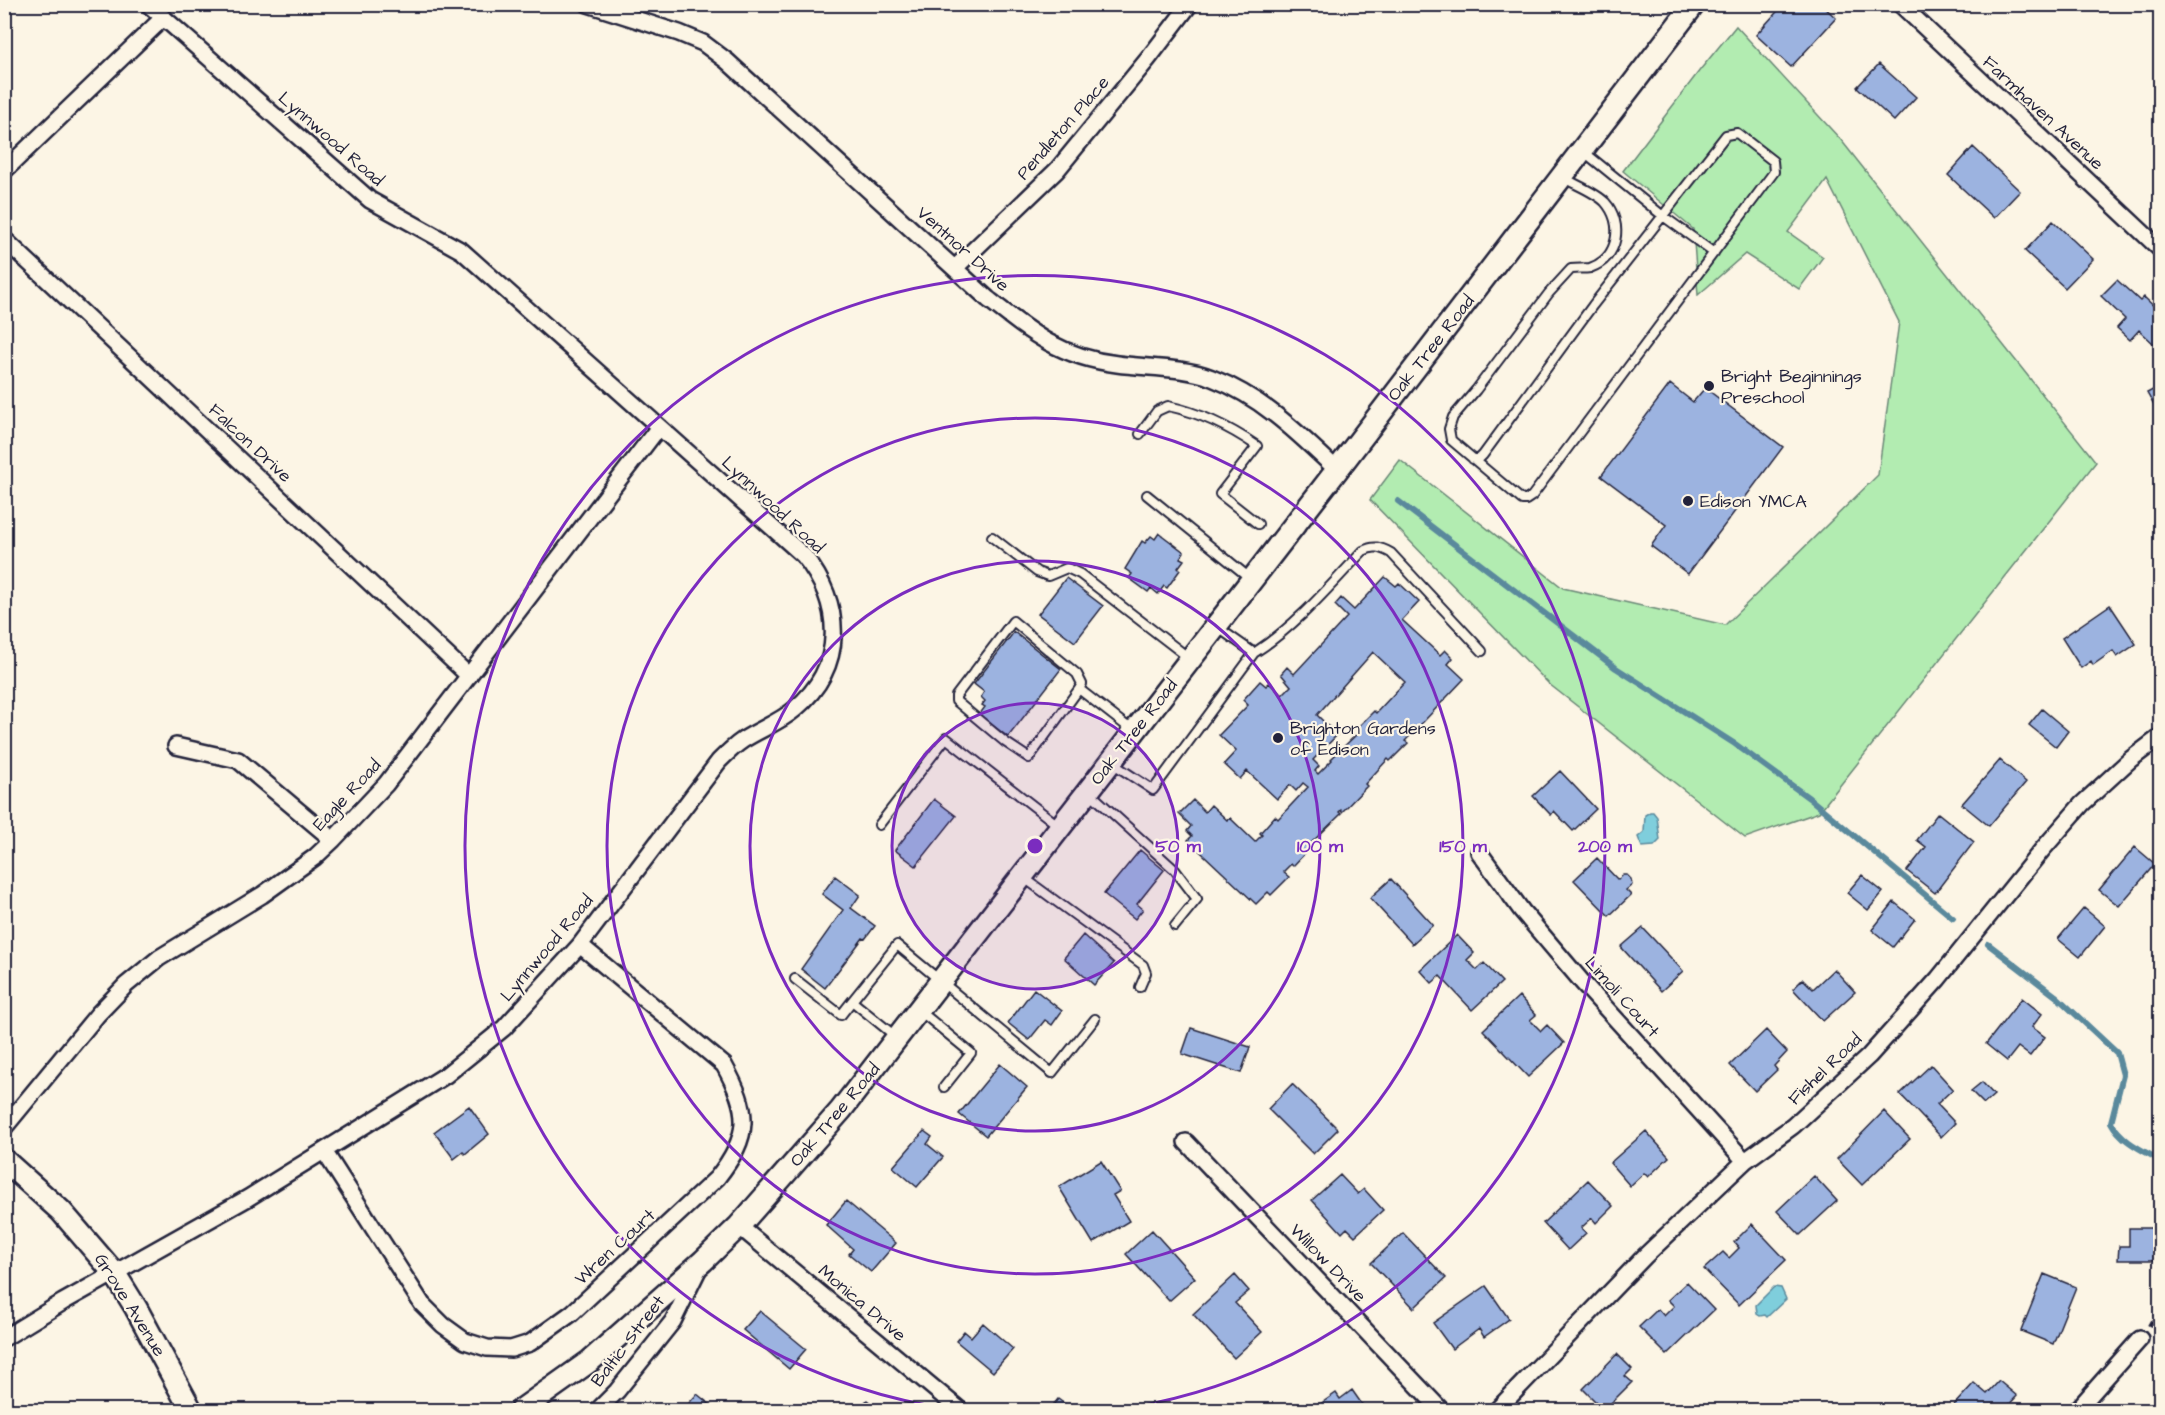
<svg xmlns="http://www.w3.org/2000/svg" width="2165" height="1415" font-family="'Architects Daughter',sans-serif">
<rect width="100%" height="100%" fill="#fcf5e5"/>
<filter id="ink" filterUnits="userSpaceOnUse"><feTurbulence type="fractalNoise" baseFrequency=".0167" numOctaves="2"/><feDisplacementMap in="SourceGraphic" scale="12" xChannelSelector="R" yChannelSelector="G"/><feConvolveMatrix kernelMatrix="1 2 1 2 8 2 1 2 1" color-interpolation-filters="sRGB"/></filter>
<g filter="url(#ink)">
<path fill="#b2ecb1" stroke="#6a8776" stroke-width="1.5" d="M1736,26l105,114 255,322 -277,350 -74,26 -196,-154 -179,-184 30,-40 163,128 162,37 153,-150 21,-153 -72,-142 -39,52 35,25 -24,32 -54,-35 -47,41 -5,-66 -70,-58 77,-101z"/>
<path fill="#7fcedc" stroke="#5a899c" stroke-width="1.5" d="M1650,812h3l4,5 3,23 -6,6 -12,1 -4,-10 6,-5 1,-17z
M1774,1287l7,1 5,11 -19,18 -2,-2 -5,1 -3,-2 -1,-9z"/>
<g fill="none" stroke-linecap="round" stroke-linejoin="round">
<path stroke="#5a899c" stroke-width="6" d="M1398,501l218,167 119,76 74,54 144,120
M1988,944l69,53 60,56 6,22 -12,47c10,19 31,28 49,38"/>
</g>
<path fill="#9cb3e0" stroke="#22223b" stroke-width="1.5" fill-rule="evenodd" d="M1784,4h37l15,14 -45,49 -35,-32z
M1879,64l37,33 -22,24 -37,-34z
M1973,147l47,44 -26,27 -46,-43z
M2053,221l40,38 -28,29 -40,-37z
M2117,280l23,21 4,-4 16,15v26l-6,6 -15,-14 -9,10 -13,-12 8,-9 -24,-23z
M1670,384l23,18 12,-14 78,59 -95,127 -37,-28 15,-21 -65,-49z
M2160,386v21l-4,2 -9,-16z
M1159,533l25,19 -4,6 4,2 -6,8 2,2 -13,18 -3,-2 -6,8 -7,-6 -3,4 -19,-14 3,-4 -7,-5 17,-28 3,2 6,-7 4,3z
M1385,577l11,9 3,-3 20,19 -17,18 38,35 5,-5 8,8 -5,6 16,15 -59,62 3,2 -18,18 -2,-2 -23,25 2,2 -25,26 -1,-2 -2,2 2,2 -33,32 2,2 -17,18 -2,-2 -8,8 6,5 -18,18 -3,-3 -12,12 -68,-64 4,-4 -5,-5 4,-5 -12,-12 14,-14 12,12 6,-7 16,15 3,-2 25,24 7,-7 -2,-2 15,-17 3,3 30,-32 -5,-4 -7,8 -6,-6 -13,14 -30,-28 -7,8 -16,-15 12,-13 -17,-16 29,-30 -5,-5 17,-19 6,5 3,-3 13,12 9,-9 -10,-12 6,-7 7,7 53,-57 -12,-12 6,-7 13,12zM1373,652l32,30 -29,31 -2,-2 -18,18 3,3 -28,27 1,1 -14,14 -3,-3 4,-5 -6,-6 24,-25 -20,-20z
M1066,578l37,28 -28,36 -37,-28z
M2110,605l26,39 -19,13 -4,-6 -20,14 -2,-4 -10,7 -19,-30z
M1014,632l47,37 -53,68 -29,-22 6,-8 -3,-2 3,-4 -4,-4 3,-5 -10,-8z
M2042,709l26,22 -12,16 -27,-22z
M2000,760l26,22 -37,44 -27,-22z
M1560,771l36,38 -23,22 -19,-20 -3,4 -18,-19z
M934,799l22,17 -40,50 -21,-16z
M1938,813l36,29 -39,51 -28,-22 19,-24 -9,-7z
M2135,847l20,17 -36,42 -20,-16z
M1140,850l24,20 -27,34 6,5 -8,10 -31,-25z
M1597,858l21,22 5,-5h4l4,4 1,6 -6,5 5,5 -22,21 -35,-36z
M1862,875l21,17 -15,18 -21,-17z
M835,876l25,19 -9,13 24,18 -10,13 -2,-1 -38,50 -24,-19 42,-59 -21,-16z
M1391,879l42,46 -21,19 -42,-46z
M1894,902l21,17 -22,28 -21,-17z
M2084,908l21,18 -25,31 -22,-18z
M1643,928l40,43 -22,20 -40,-44z
M1083,935l31,28 -20,22 -30,-27z
M1457,935l17,18 -7,7 10,10 7,-7 18,19 -30,28 -32,-34 -8,7 -12,-13z
M1834,969l21,23 -32,29 -30,-32 10,-10 10,10z
M1034,989l28,22 -10,14 -7,-5 -16,20 -21,-17z
M1519,996l17,19 -6,5 11,11 6,-6 17,18 -36,34 -45,-47z
M2022,998l20,16 -10,13 13,10 -15,19 -12,-9 -11,14 -21,-17z
M1191,1028l59,19 -9,26 -59,-19z
M1766,1030l21,22 -13,14 3,4 -22,21 -25,-26z
M1000,1064l27,23 -41,49 -27,-22z
M1931,1065l22,24 -16,15 18,19 -14,14 -41,-43z
M1982,1082l12,13 -10,9 -13,-13z
M1292,1084l46,45 -25,25 -45,-45z
M469,1106l20,28 -24,20 -2,-2 -9,7 -20,-27z
M1884,1111l26,28 -48,46 -25,-26z
M924,1131l8,6 -5,7 16,13 -26,30 -24,-20z
M1646,1131l23,26 -21,20 -4,-4 -14,13 -20,-23z
M1101,1161l19,30 -7,4 16,26 -36,22 -34,-56z
M1340,1175l18,19 6,-5 19,21 -28,26 -8,-8 -5,5 -30,-33z
M1814,1176l23,25 -37,34 -23,-24z
M1588,1180l25,26 -17,17 -4,-5 -11,10 5,5 -18,17 -25,-27z
M846,1201l50,42 -25,29 -22,-18 4,-5 -27,-24z
M1752,1224l34,36 -47,45 -35,-36 19,-17 6,6 10,-10 -5,-6z
M2129,1228h31v32h-42l1,-14h10z
M1152,1230l43,48 -26,23 -43,-47z
M1403,1233l43,45 -32,30 -43,-45z
M2044,1274l32,13 -23,57 -32,-13z
M1235,1275l14,16 -14,12 27,29 -28,26 -41,-44z
M1687,1282l27,28 -47,45 -28,-28 19,-18 6,7 10,-10 -6,-6z
M1486,1286l23,33 -25,18 -5,-8 -27,20 -19,-26z
M760,1311l46,38 -17,20 -46,-39z
M983,1323l30,26 -20,23 -37,-31 8,-10 7,6z
M1617,1354l15,15 -7,7 7,6 -28,28 -21,-21z
M1999,1381l18,15 -13,14h-47l-4,-4 21,-23 13,11z
M1352,1390l14,20h-48l-2,-3 20,-14 4,6z
M697,1394l20,16h-34z
M1058,1399l15,11h-24z
M867,1400l12,10h-21z"/>
<g fill="none" stroke-linecap="round" stroke-linejoin="round">
<g stroke="#22223b" stroke-width="12">
<path id="lane" d="M1583,151l80,65 51,37
M1140,434l17,-23 11,-5c33,7 60,20 89,40l-37,48 38,30
M1473,459h6l4,-4 110,-150 133,-170 11,-2 36,28 1,11 -242,324 -6,4h-4l-71,-60 -2,-11 4,-12 23,-27 73,-97 22,-24c6,-1 13,0 19,-1 29,-10 34,-45 15,-66 -10,-10 -29,-17 -41,-24
M1147,495l104,84
M992,537l45,35 11,4 19,-8 13,6 109,84
M1254,653c42,-27 75,-66 109,-102 11,-6 17,-4 28,2l91,98
M1079,689l3,-5 -5,-10 -64,-53 -57,75v5l49,41 24,16 50,-69 54,42
M1112,763l41,27 101,-137 -37,-26
M1089,792l86,78 22,29 -22,27
M879,825l67,-87 113,88
M1023,877l120,88 3,8 -6,14
M795,979l46,36 11,-14
M920,1011l51,42 -27,34
M895,1036l-43,-35 45,-56 155,128 43,-54"/>
</g>
<g stroke="#22223b" stroke-width="20">
<path id="street" d="M588,4l91,29 24,10 24,18 261,238c43,34 72,58 129,65 29,4 68,3 95,14 50,19 87,56 125,92
M1900,4l260,245
M4,171l159,-153
M4,239l465,437
M955,268l102,-98 91,-111 42,-55
M176,746l62,14 95,80
M1479,852l43,59 61,72 162,178
M4,1128l94,-114 28,-29 33,-27 103,-63 53,-38 18,-17 53,-56 273,-357
M1186,1142l255,268
M324,1151l98,153 21,21 22,16 22,7 24,1 19,-6 42,-30 145,-135c34,-43 33,-66 7,-113l-144,-120
M739,1226l221,184
M4,1338l59,-36 185,-104 198,-123 58,-47 76,-83 139,-184c7,-7 15,-15 24,-21 17,-11 37,-18 52,-31 51,-43 48,-104 9,-153l-342,-305 -92,-51 -222,-196
M598,1410l19,-19 56,-70 25,-51
M1497,1410l148,-154 100,-95 48,-35 76,-70 69,-77 104,-129 40,-46 49,-45 29,-22
M2077,1410l63,-71"/>
</g>
<g stroke="#22223b" stroke-width="26">
<path id="secondary" d="M4,1160l57,51 54,63 21,34 55,102
M521,1410l69,-49 113,-100 36,-35 102,-116 496,-640 357,-466"/>
</g>
<path stroke="#22223b" stroke-width="4" stroke-dasharray="6 4.5" stroke-linecap="butt" d="M2149,1326l11,-19"/>
<use href="#lane" stroke="#fcf5e5" stroke-width="8"/>
<use href="#street" stroke="#fcf5e5" stroke-width="15"/>
<use href="#secondary" stroke="#fcf5e5" stroke-width="21"/>
</g>
</g>
<circle cx="1035" cy="846" r="143" fill="#7b2cbf" fill-opacity=".12"/>
<g fill="none" stroke="#7b2cbf" stroke-width="3">
<circle cx="1035" cy="846" r="143"/>
<circle cx="1035" cy="846" r="285"/>
<circle cx="1035" cy="846" r="428"/>
<path d="M956 1410A570 570 0 1 1 1114 1410"/>
</g>
<g fill="#22223b" stroke="#fcf5e5" stroke-width="2">
<circle cx="1709" cy="386" r="6"/>
<circle cx="1688" cy="501" r="6"/>
<circle cx="1278" cy="738" r="6"/>
</g>
<g text-anchor="middle" dominant-baseline="central" stroke-width="4.5" stroke-linejoin="round" paint-order="stroke">
<g font-size="18" fill="#22223b" stroke="#fcf5e5">
<text transform="translate(2043 113) rotate(43)">Farmhaven Avenue</text>
<text transform="translate(1063 128) rotate(-49)">Pendleton Place</text>
<text transform="translate(331 139) rotate(41)">Lynnwood Road</text>
<text transform="translate(963 249) rotate(42)">Ventnor Drive</text>
<text transform="translate(1431 348) rotate(-52)">Oak Tree Road</text>
<text transform="translate(250 443) rotate(43)">Falcon Drive</text>
<text transform="translate(773 505) rotate(43)">Lynnwood Road</text>
<text transform="translate(1134 732) rotate(-52)">Oak Tree Road</text>
<text transform="translate(347 795) rotate(-47)">Eagle Road</text>
<text transform="translate(547 948) rotate(-50)">Lynnwood Road</text>
<text transform="translate(1622 997) rotate(48)">Limoli Court</text>
<text transform="translate(1825 1069) rotate(-44)">Fishel Road</text>
<text transform="translate(835 1115) rotate(-50)">Oak Tree Road</text>
<text transform="translate(615 1247) rotate(-43)">Wren Court</text>
<text transform="translate(1328 1263) rotate(46)">Willow Drive</text>
<text transform="translate(862 1303) rotate(40)">Monica Drive</text>
<text transform="translate(130 1305) rotate(58)">Grove Avenue</text>
<text transform="translate(628 1341) rotate(-53)">Baltic Street</text>
</g>
<g font-size="18" fill="#22223b" stroke="#fcf5e5" text-anchor="start">
<text x="1721" y="376">Bright Beginnings<tspan x="1721" dy="21">Preschool</tspan></text>
<text x="1700" y="501">Edison YMCA</text>
<text x="1290" y="728">Brighton Gardens<tspan x="1290" dy="21">of Edison</tspan></text>
</g>
</g>
<circle cx="1035" cy="846" r="9" fill="#7b2cbf" stroke="#fcf5e5" stroke-width="3"/>
<g font-size="18" text-anchor="middle" font-weight="bold" fill="#7b2cbf" stroke="#fcf5e5" stroke-width="4.5" stroke-linejoin="round" paint-order="stroke">
<text x="1178" y="852">50 m</text>
<text x="1320" y="852">100 m</text>
<text x="1463" y="852">150 m</text>
<text x="1605" y="852">200 m</text>
</g>
<rect width="2165" height="1415" fill="none" stroke="#fcf5e5" stroke-width="24"/>
<rect x="12" y="12" width="2141" height="1391" fill="none" stroke="#22223b" stroke-width="2" filter="url(#ink)"/>
</svg>
